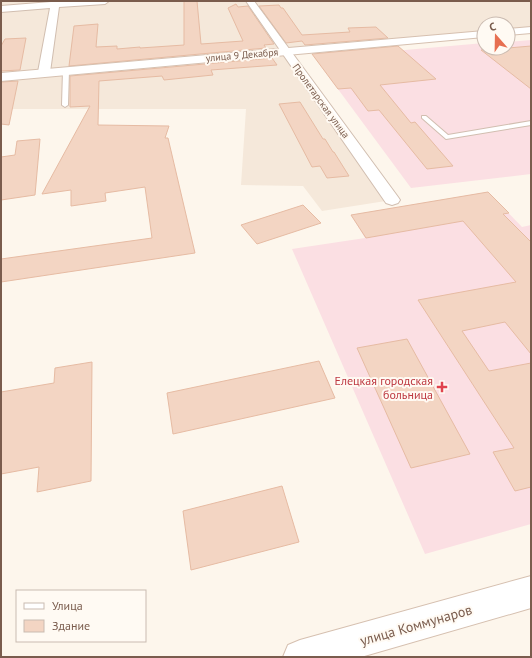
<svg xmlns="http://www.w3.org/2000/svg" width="532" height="658" font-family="'PT Sans',sans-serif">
<rect width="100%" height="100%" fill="#fdf6ec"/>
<path fill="#f5e8da" d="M1,1h530v29l-23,2v-8h-24v10l-199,17 107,149 -70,11 -19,-25 -62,-1 5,-76h-245z"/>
<path fill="#fbdfe3" d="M531,40v134l-120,14 -96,-130 169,-15v5h24v-6z
M488,192l34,35 9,-2v299l-106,30 -133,-305 73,-11 -14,-23z"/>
<path fill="#f3d5c3" stroke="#e6bba3" d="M184,1h13l4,43 42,-3 -15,-33 8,-4 2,3 10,-1 26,38 -10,1 2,3 -197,18 5,-40 24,-2 -2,23 21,-1v3l23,-2v1l44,-3z
M279,5l2,3h2l19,27 48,-3 -2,-4 28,-1 12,11 -83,7 -3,-4 -16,2 -27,-37z
M26,38l-6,32 -19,1v-25l4,-7z
M398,46l38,33 -56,6 31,38 4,-1 38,44 -26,3 -48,-59 -11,1 -17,-23 -13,1 -26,-35z
M531,46v43l-50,-39 27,-2z
M272,58l5,7 -66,5 2,5 -49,5 -2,-4 -63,5 -1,44 71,1 -4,12h3l27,115 -194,29v-23l151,-21 -7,-51 -40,6 1,8 -35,5v-16l-29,4 48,-88 -20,1v-31z
M18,81l-9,44 -8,-1v-42z
M300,102l23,37h2l8,13h1l15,24 -22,2 -7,-12 -8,1 -33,-63z
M40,139l-5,56 -34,5v-43l14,-2 2,-14z
M488,192l21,21 -6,1 28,28v112l-26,-32 -43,9 27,40 42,-8v124l-16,4 -22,-39 21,-4 -96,-148 98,-18 -53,-61 -97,17 -15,-23z
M303,205l18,18 -64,21 -16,-19z
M407,339l63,115 -59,14 -54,-120z
M319,361l16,37 -162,36 -6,-41z
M92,362l-1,119 -54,11 2,-25 -38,7v-82l53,-9 1,-15z
M282,486l17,56 -108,28 -8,-59z"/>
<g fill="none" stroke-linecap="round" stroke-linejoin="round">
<g stroke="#d1beb0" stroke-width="2">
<path id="lane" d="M66,68l3,2 -1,35 -3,2 -3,-2 1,-35z
M422,116h4l22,19 83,-14v4l-85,14 -24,-21z"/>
</g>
<g stroke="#d1beb0" stroke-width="2">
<path id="street" d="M52,1h57l-4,3 -46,3 -9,65 -2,2h-8l-2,-2 12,-64 -49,4v-6l50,-4z
M246,1h8l144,196 2,3 -2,3 -6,2 -6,-2z"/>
</g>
<g stroke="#d6c0b0" stroke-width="2">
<path id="secondary" d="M531,27v6l-23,2v-6z
M484,31v6l-483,44v-8z
M531,576v32l-170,49h-78l5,-12 12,-5z"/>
</g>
<use href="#lane" fill="#fff" fill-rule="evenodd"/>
<use href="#street" fill="#fff" fill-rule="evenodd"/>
<use href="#secondary" fill="#fff" fill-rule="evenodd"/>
</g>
<path fill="#e0444e" stroke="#fffaf3" stroke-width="1.5" d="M440 381h4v4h4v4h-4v4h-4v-4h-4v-4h4z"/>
<g text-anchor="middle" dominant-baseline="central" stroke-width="4" stroke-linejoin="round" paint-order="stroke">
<g font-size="10" fill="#7a5c4d" stroke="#fffaf3">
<text transform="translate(242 55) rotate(-5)">улица 9 Декабря</text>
<text transform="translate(321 101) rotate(54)">Пролетарская улица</text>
</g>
<g font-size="12" fill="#be3a42" stroke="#fffaf3" text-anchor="end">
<text x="433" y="380">Елецкая городская<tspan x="433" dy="14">больница</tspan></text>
</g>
<g font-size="14" fill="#7a5c4d" stroke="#fffaf3">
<text transform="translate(416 625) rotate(-16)">улица Коммунаров</text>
</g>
</g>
<rect width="532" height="658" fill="none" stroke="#7a5c4d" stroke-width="4"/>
<rect x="16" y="590" width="130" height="52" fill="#fffaf3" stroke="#cabbb1"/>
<rect x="24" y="603" width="20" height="6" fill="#ffffff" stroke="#cabbb1"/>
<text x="52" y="610" font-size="12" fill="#7a5c4d">Улица</text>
<rect x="24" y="620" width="20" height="12" fill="#f3d5c3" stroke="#cabbb1"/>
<text x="52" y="630" font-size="12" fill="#7a5c4d">Здание</text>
<g transform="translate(496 36) rotate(340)"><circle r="19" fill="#fffaf3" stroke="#cabbb1"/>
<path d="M0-3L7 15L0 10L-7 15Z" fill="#e76f51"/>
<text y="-6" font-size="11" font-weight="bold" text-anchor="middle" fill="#7a5c4d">С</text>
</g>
</svg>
